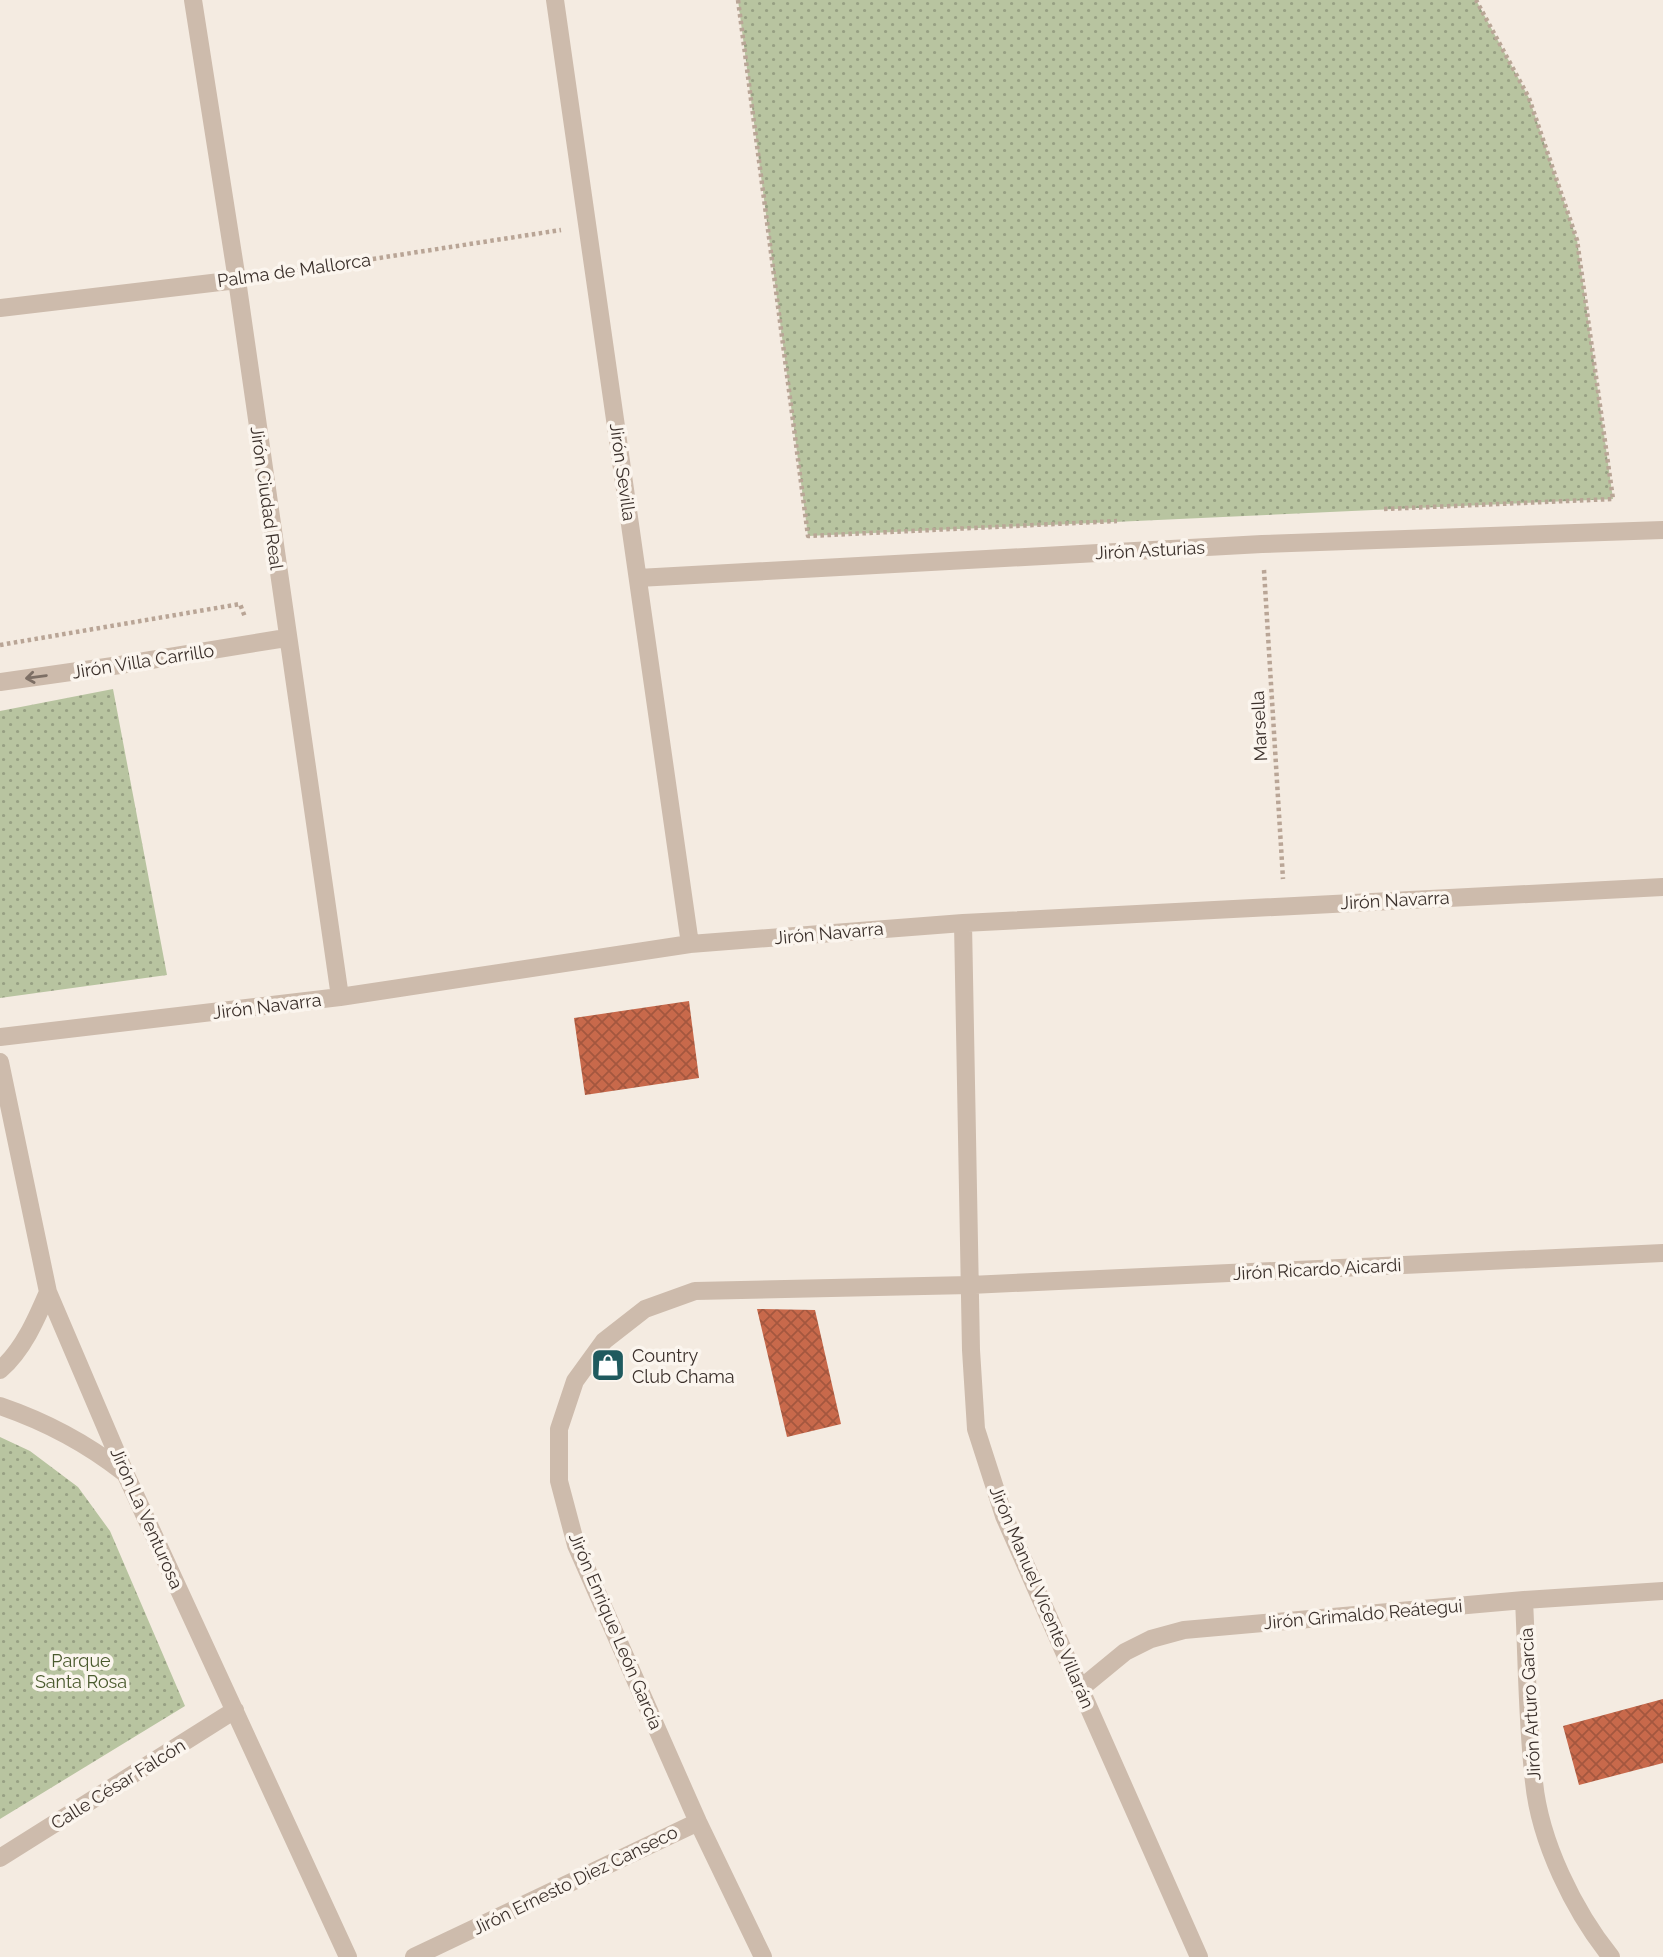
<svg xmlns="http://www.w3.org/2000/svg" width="1663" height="1957" font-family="Raleway,sans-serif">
<defs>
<pattern id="park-dots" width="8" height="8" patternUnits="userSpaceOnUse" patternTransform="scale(1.75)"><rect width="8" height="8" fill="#b8c4a0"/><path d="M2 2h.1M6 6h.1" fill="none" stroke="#97a083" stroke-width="1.8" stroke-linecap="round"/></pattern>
<pattern id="building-cross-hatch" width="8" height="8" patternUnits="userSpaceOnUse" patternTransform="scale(1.75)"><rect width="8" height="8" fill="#c8694b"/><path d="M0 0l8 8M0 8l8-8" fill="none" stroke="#a4573f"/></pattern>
</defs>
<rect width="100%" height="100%" fill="#f4ebe1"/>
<path fill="url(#park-dots)" d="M738,0h738l53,98 48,142 36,259 -805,37z
M113,689l54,286 -167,23v-287z
M0,1437l30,14 48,36 32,44 75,175 -185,113z"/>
<path fill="url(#building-cross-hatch)" d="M689,1001l10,77 -114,17 -11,-77z
M757,1309l58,1 26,114 -54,13z
M1663,1699v64l-84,22 -16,-59z"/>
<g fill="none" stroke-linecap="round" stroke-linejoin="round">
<path stroke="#b9a596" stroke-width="4.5" stroke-dasharray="3.5 3.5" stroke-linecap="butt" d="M738,0l70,536 309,-15
M262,276l299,-46
M1384,509l229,-10 -36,-259 -48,-142 -53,-98
M1264,570l19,309
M0,645l240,-41 5,13"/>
<path stroke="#cdbbac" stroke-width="18" d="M193,0l44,280 103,717
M555,0l135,944
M0,308l237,-28
M638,578l624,-34 401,-14
M0,682l120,-17 166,-27
M963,923l8,427 5,79 28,87 195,441
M0,1037l340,-40 350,-53 273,-21 700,-36
M0,1062l48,230 78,183 222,482
M0,1370c23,-20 36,-50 48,-78
M0,1406c44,15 86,37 123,66
M1524,1600c3,60 3,122 10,182 6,60 40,129 77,175
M1080,1689l45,-37 26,-13 33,-9 340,-30 139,-9
M0,1858l235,-148
M414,1957l284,-135
M763,1957l-65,-135 -122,-277 -17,-64v-52l16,-48 29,-40 41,-32 50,-18 275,-6 693,-32"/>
</g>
<defs><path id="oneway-shaft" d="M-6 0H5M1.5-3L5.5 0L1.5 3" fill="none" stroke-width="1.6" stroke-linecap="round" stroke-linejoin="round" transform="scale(1.75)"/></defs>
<use stroke="#7d6f65" href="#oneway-shaft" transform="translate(36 677) rotate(172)"/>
<defs>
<g id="shop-square" transform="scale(1.75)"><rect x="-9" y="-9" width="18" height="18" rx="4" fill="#1f5a5e" stroke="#fbf5ee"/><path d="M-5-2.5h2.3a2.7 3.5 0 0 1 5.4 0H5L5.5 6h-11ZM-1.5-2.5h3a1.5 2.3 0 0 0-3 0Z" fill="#fff"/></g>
</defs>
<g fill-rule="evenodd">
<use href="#shop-square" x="608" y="1365"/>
</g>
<g text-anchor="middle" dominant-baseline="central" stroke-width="7" stroke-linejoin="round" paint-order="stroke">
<g font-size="18" fill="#3b302b" stroke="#fbf5ee">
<text transform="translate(294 270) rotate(-8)">Palma de Mallorca</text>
<text transform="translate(623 472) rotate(82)">Jirón Sevilla</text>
<text transform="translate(267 498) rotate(82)">Jirón Ciudad Real</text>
<text transform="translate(1150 550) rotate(-3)">Jirón Asturias</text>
<text transform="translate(143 661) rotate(-9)">Jirón Villa Carrillo</text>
<text transform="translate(1259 726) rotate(-93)">Marsella</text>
<text transform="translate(1395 900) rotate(-3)">Jirón Navarra</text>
<text transform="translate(829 933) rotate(-5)">Jirón Navarra</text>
<text transform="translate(267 1006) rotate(-7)">Jirón Navarra</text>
<text transform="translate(1317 1269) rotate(-3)">Jirón Ricardo Aicardi</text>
<text transform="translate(147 1518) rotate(66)">Jirón La Venturosa</text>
<text transform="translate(1042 1597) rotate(67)">Jirón Manuel Vicente Villarán</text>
<text transform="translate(1363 1614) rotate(-5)">Jirón Grimaldo Reátegui</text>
<text transform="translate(616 1631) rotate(67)">Jirón Enrique León García</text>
<text transform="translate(1530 1704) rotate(-93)">Jirón Arturo García</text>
<text transform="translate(118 1784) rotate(-32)">Calle César Falcón</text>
<text transform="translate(575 1880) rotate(-26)">Jirón Ernesto Diez Canseco</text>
</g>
<g font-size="18" fill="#3b302b" stroke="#fbf5ee" text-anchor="start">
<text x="632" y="1355">Country<tspan x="632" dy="21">Club Chama</tspan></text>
</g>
<g font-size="18" fill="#4a5a2e" stroke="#fbf5ee">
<text x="81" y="1660">Parque<tspan x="81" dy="21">Santa Rosa</tspan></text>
</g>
</g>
</svg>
